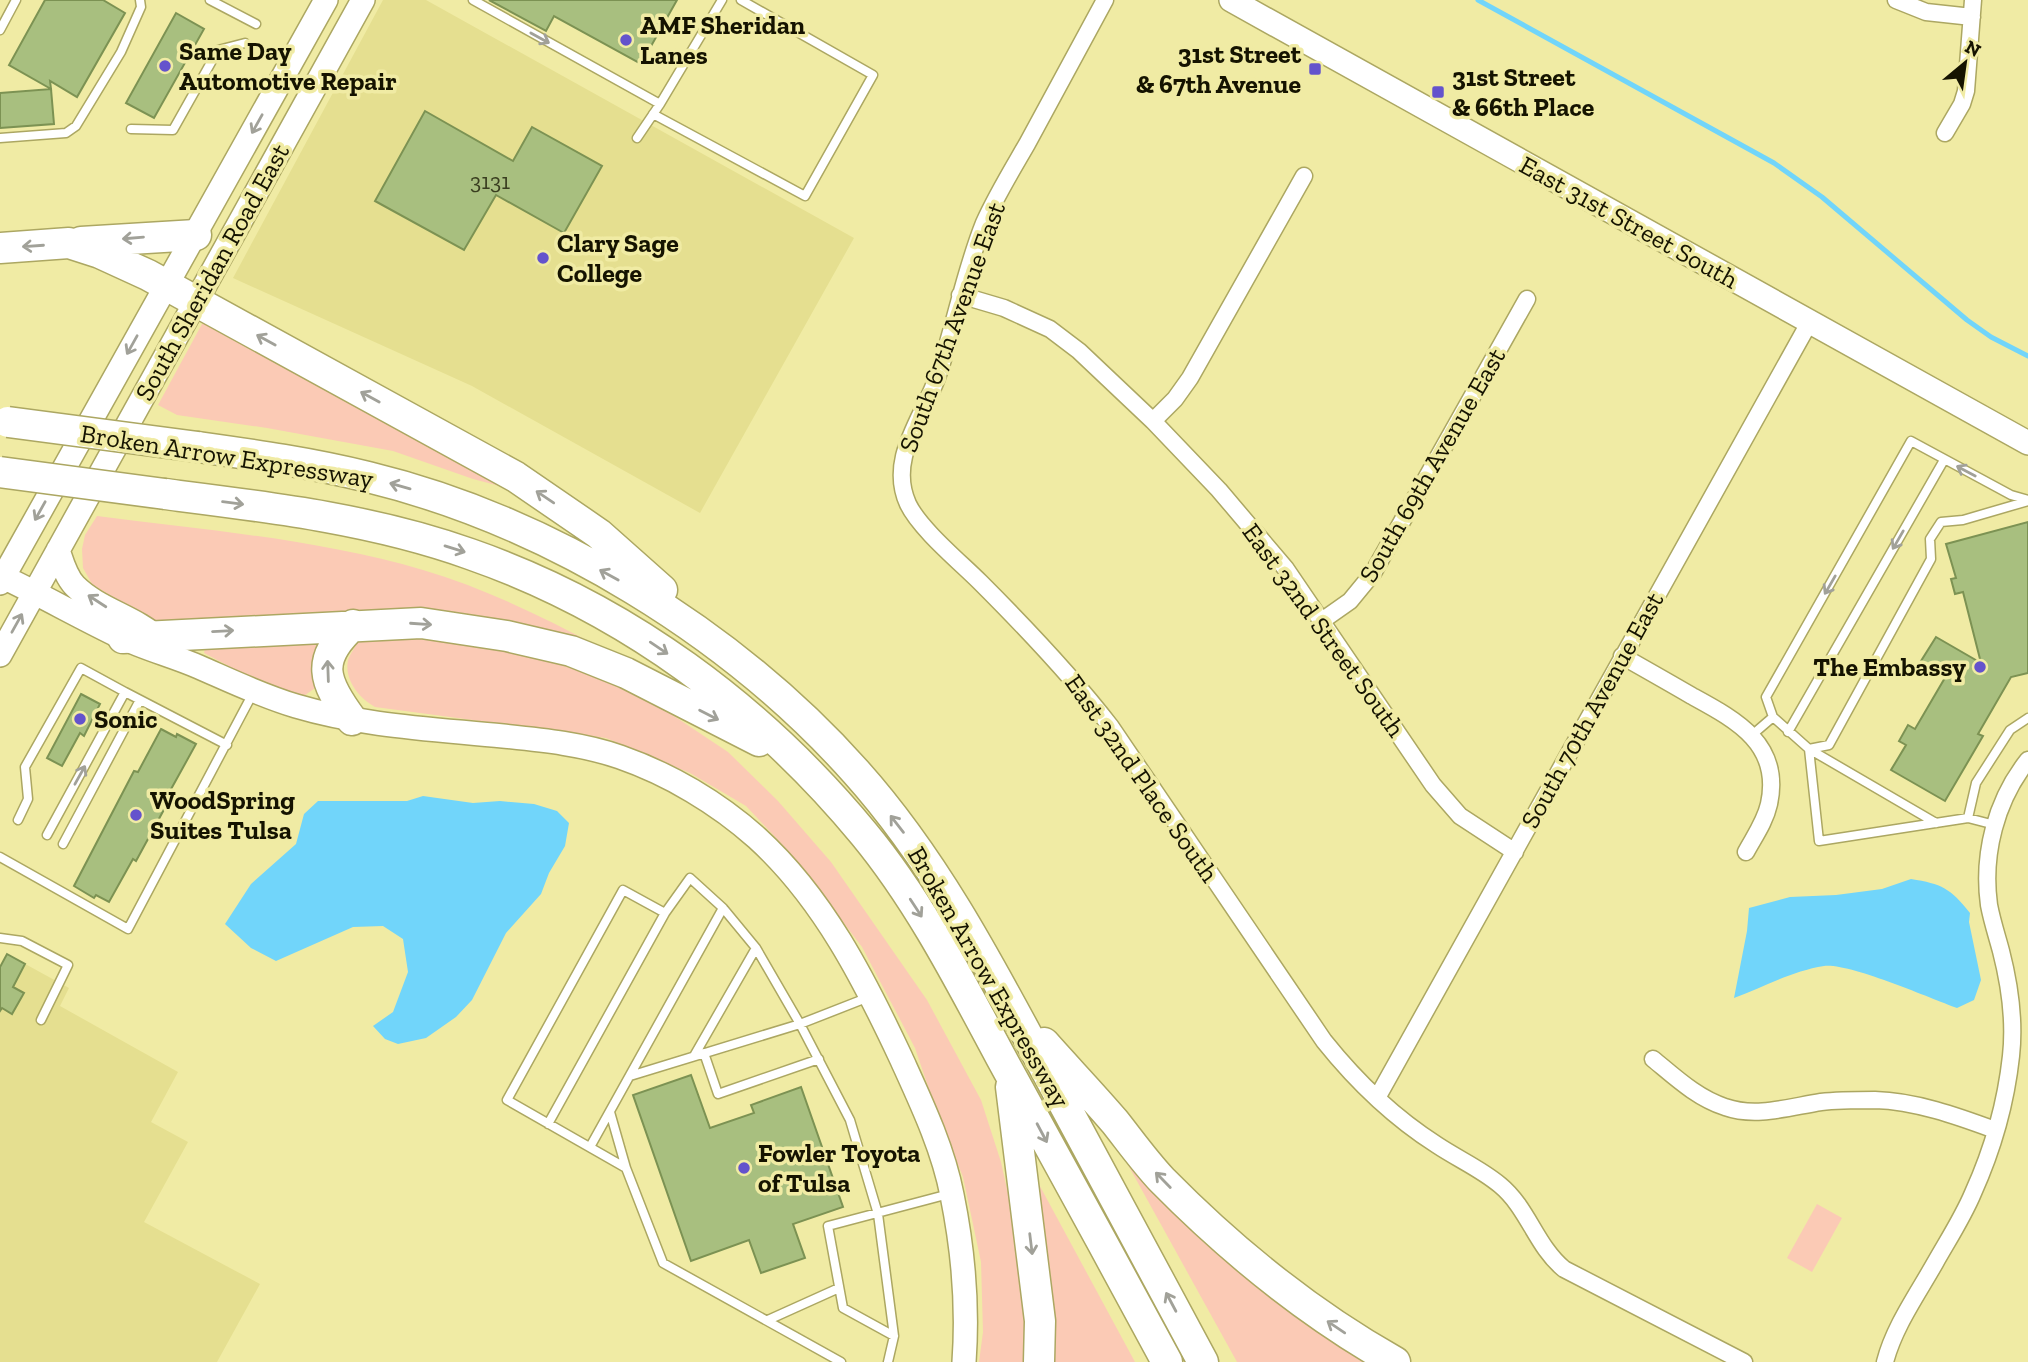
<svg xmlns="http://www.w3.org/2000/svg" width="2028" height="1362" font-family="'Zilla Slab',serif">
<rect width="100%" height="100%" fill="#f0eba4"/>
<path fill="#e5df90" d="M383,0h43l428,238 -154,275 -228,-127 -239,-108z
M7,954l62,34 -9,18 118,66 -27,50 37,20 -44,80 116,62 -43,78h-217v-395z"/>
<path fill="#fbcab5" d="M214,321l297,168 -38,-10 -80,-28 -126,-23 -90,-13 -19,-10 44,-81z
M97,516c109,14 220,23 326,54 61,18 118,46 175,76l-41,-6 -404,-17 -61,-39 -9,-16 -1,-19 3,-14z
M432,637l112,22 69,23 58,32 57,38 50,49 53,61 96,138 54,100 20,62 18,82 7,75v43h-47l4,-30 -2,-70 -18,-85 -27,-67 -21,-62 -53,-101 -71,-93 -45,-48 -56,-33 -84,-35 -231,-31c-16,-9 -31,-27 -27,-47 2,-6 8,-14 11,-20z
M318,642l-3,46 -11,8 -45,-14 -55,-29 2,-10z
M1117,1145l263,217h-143z
M1035,1177l100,185h-85z
M1817,1204l25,14 -30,54 -25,-14z"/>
<path fill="#71d5fa" d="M423,796l50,7 27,-2 34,3 23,7 12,12 -4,23 -16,27 -8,21 -35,39 -34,67 -16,17 -30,21 -28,6 -13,-5 -12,-13 20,-14 15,-40 -5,-33 -20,-13 -30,1 -77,34 -25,-13 -26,-24 26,-40 45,-40 8,-30 14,-13h89z
M1911,879c31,5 39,9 59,34l-1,9 12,58 -7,20 -17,8c-28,-10 -107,-45 -133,-42 -32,5 -60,21 -90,32l13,-67 2,-23 41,-11 46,-2 46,-6z"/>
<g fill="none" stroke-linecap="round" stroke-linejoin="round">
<path stroke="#71d5fa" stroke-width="5" d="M1478,0l296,163 48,34 145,123 24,17 37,19"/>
</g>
<path fill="#a8bf7f" stroke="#7c9253" stroke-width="2" d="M45,0h58l22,13 -48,84 -27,-16 1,8 -42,-24z
M489,0h188l-36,64 -87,-48 -8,15z
M176,13l28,16 -50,89 -28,-15z
M51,89l3,35 -54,4v-35z
M425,111l88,50 19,-34 70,39 -38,67 -68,-38 -32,55 -89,-49z
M2028,522v151l-17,4 -33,57 5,2 -38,65 -54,-31 15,-25 -7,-4 9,-16 7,4 31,-53 -25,-15 15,-24 45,26 -18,-71 -8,2 -4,-15 5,-1 -10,-34z
M81,694l19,10 -16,32 -4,-3 -18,33 -15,-8z
M161,729l15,8 1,-3 19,10 -26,47 3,2 -37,68 -3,-2 -24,43 -13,-7 -2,3 -20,-12 60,-115 4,1z
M7,954l18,10 -12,23 11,6 -12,21 -10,-6 -2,3v-44z
M691,1075l19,53 44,-15 -3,-8 50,-18 42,120 -50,17 12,34 -44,15 -12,-33 -58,21 -58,-166z"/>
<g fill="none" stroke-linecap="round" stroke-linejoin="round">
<g stroke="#aca762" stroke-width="11">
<path id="lane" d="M210,0l46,24
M473,0l187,104
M0,30l16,-30
M653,114l152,82 68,-121 -132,-75
M131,129l42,1 45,-80 27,-7
M0,138l66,-5 10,-7 45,-74 20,-45 -1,-7
M637,138l23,-34 62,-104
M125,692l102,53
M1773,717l-7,-20 145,-256 100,54 17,5
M1788,732l156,-272
M1752,735l21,-18 36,32 10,92 149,-23 27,7
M1809,749l20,-4 102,-186 -1,-20 11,-17 22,-2 65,-19
M1809,749l127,74
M1968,818l8,-35 34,-53 18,-12
M18,820l10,-21 -3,-32 56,-99 44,24 -78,143
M63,844l77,-144
M0,857l128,72 125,-236
M0,938l22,3 46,24 -27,55
M704,1053l14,41 101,-35
M694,1056l62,-108
M630,1076l170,-52 69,-27
M610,1112l16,56
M548,1124l117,-211
M590,1147l133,-239
M768,1320l71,-32
M894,1336l-51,-28 -15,-82 121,-32
M841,1362l-178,-99 -37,-95 -119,-68 116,-210 42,23 25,-35 33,30 33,40 44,76 50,96 28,94 16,122 -6,26"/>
</g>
<g stroke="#aca762" stroke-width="19">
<path id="street" d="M1105,0c-26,48 -52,96 -78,144 -15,26 -31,52 -43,79 -20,50 -29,102 -46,152 -14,42 -51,83 -30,129 12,25 52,58 72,78 46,46 91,93 131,145l213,314c32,40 69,76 113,104 21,14 44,24 63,40 28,23 36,61 64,84l180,93
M1896,0l30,12 46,5
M1945,133l17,-29 4,-13 7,-91
M960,295l44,13 46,21 29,22 74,70 66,69 67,79 147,216 27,31 55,36
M1153,421l22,-22 15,-21 114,-202
M1323,620l27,-19 23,-28 154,-274
M1622,656c23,13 46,26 70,40 44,24 90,48 77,108 -4,18 -15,33 -23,48
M1653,1059c22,18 44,39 72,48 31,11 64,0 96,-5 17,-2 36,-2 54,-2 40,1 82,16 120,30
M1377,1098l432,-775
M1885,1362c9,-35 32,-67 50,-99 13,-23 28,-46 38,-70 19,-42 33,-91 38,-137 4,-36 -1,-70 -10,-105 -4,-15 -9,-30 -12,-46 -7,-51 7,-105 39,-145"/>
</g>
<g stroke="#aca762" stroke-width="26">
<path id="secondary" d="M1231,0l797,443
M58,550c4,12 8,27 17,36 24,24 61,31 85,54
M3,577c40,19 78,41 118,60 25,12 53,19 78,30 32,14 63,29 97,39 67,20 138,23 207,30 39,4 80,8 117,21 49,17 98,46 137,81 66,60 107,141 144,220 20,44 42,90 51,137 11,54 16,112 12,167
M0,583l326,-583
M0,655l363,-655"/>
</g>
<g stroke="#aca762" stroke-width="33">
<path id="highway" d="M81,242l115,-7
M0,248l69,-5 31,10 48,22 368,202 83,57 63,56
M198,447c57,8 114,16 170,30 181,44 364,156 488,295 77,86 132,190 186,291 54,100 107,199 161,299
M165,494c103,13 207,25 305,60 155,54 290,154 394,280 57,69 98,151 140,229 55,100 109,199 163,299
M0,577h3
M123,638l298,-15 86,13 64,15 55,22 133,68
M352,720c-29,-39 -37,-60 1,-95
M1044,1043c23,26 48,52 71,79 15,19 30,40 47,58 70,71 146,133 233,182
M1011,1087l29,234 -1,41"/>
</g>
<use href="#lane" stroke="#fff" stroke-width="8"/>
<use href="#street" stroke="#fff" stroke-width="16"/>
<use href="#secondary" stroke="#fff" stroke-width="23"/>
<use href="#highway" stroke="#fff" stroke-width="30"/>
<g stroke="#aca762" stroke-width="33" stroke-linecap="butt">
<path id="highway-bridge" d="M8,422l190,25
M0,472l165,22"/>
</g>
<use href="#highway-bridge" stroke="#fff" stroke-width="30"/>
</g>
<defs><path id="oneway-shaft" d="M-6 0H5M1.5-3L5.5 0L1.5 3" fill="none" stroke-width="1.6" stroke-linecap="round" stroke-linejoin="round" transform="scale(1.75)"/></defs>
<g stroke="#a1a199">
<use href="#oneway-shaft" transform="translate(540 38) rotate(29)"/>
<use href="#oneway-shaft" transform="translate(257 124) rotate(119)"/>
<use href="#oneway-shaft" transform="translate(133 238) rotate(175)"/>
<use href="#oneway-shaft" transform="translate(33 246) rotate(176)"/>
<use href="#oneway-shaft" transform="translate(266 340) rotate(-151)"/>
<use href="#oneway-shaft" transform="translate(132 345) rotate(119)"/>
<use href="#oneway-shaft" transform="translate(370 397) rotate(-151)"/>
<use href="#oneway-shaft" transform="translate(1966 471) rotate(-152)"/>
<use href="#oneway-shaft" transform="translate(400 486) rotate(-164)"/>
<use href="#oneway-shaft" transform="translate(545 497) rotate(-146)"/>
<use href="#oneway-shaft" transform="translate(233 503) rotate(7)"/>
<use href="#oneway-shaft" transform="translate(40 511) rotate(119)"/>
<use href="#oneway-shaft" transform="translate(1898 540) rotate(120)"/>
<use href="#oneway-shaft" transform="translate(455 549) rotate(17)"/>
<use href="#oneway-shaft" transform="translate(609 575) rotate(-151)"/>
<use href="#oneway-shaft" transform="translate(1830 585) rotate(120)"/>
<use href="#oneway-shaft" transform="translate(97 601) rotate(-147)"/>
<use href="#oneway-shaft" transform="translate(17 623) rotate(-61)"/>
<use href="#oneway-shaft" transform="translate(421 624) rotate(4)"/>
<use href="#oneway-shaft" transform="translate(223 631) rotate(-3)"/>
<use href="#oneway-shaft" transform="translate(659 648) rotate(34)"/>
<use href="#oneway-shaft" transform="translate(328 671) rotate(-92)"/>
<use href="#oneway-shaft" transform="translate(709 715) rotate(27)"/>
<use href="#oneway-shaft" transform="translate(80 775) rotate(-61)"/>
<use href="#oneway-shaft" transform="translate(897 824) rotate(-128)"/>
<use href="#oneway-shaft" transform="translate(916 908) rotate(57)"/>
<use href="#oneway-shaft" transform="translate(1042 1133) rotate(62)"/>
<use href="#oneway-shaft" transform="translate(1163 1180) rotate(-134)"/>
<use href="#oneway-shaft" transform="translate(1031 1244) rotate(83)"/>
<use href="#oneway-shaft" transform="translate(1171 1302) rotate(-118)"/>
<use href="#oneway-shaft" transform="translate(1336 1327) rotate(-146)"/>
</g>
<g fill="#6453cc" stroke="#f0eba4" stroke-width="2.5">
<circle cx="626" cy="40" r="7"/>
<circle cx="165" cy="66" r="7"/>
<rect x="1308" y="62" width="14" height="14" rx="3.5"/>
<rect x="1431" y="85" width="14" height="14" rx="3.5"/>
<circle cx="543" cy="258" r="7"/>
<circle cx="1980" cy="667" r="7"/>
<circle cx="80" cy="719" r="7"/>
<circle cx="136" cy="815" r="7"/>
<circle cx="744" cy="1168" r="7"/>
</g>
<g text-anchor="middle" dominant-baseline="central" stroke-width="7" stroke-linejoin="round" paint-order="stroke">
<g font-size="23" fill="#3a3e20">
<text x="490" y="181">3131</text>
</g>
<g font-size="26" font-weight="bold" fill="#151300" stroke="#f0eba4" text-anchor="start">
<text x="640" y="25">AMF Sheridan<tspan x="640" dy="30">Lanes</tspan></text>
<text x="179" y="51">Same Day<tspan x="179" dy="30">Automotive Repair</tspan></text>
<text x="1301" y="54" text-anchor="end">31st Street<tspan x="1301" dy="30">&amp; 67th Avenue</tspan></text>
<text x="1452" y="77">31st Street<tspan x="1452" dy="30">&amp; 66th Place</tspan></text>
<text x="557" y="243">Clary Sage<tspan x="557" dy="30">College</tspan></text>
<text x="1966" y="667" text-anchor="end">The Embassy</text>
<text x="94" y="719">Sonic</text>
<text x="150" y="800">WoodSpring<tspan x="150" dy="30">Suites Tulsa</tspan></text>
<text x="758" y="1153">Fowler Toyota<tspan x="758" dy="30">of Tulsa</tspan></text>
</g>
<g font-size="26" fill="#151300" stroke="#f0eba4">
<text transform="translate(1629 222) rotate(29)">East 31st Street South</text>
<text transform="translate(212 272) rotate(-61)">South Sheridan Road East</text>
<text transform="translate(952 327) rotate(-70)">South 67th Avenue East</text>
<text transform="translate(227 456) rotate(9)">Broken Arrow Expressway</text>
<text transform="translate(1432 465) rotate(-60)">South 69th Avenue East</text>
<text transform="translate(1324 630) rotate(54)">East 32nd Street South</text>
<text transform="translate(1592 710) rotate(-61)">South 70th Avenue East</text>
<text transform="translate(1142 778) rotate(55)">East 32nd Place South</text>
<text transform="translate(989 977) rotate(60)">Broken Arrow Expressway</text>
</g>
</g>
<g transform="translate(1965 63) rotate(29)" stroke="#f0eba4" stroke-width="5" paint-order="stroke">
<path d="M0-5L12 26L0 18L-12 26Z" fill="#151300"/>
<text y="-10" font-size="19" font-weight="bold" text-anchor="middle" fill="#151300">N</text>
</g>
</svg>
